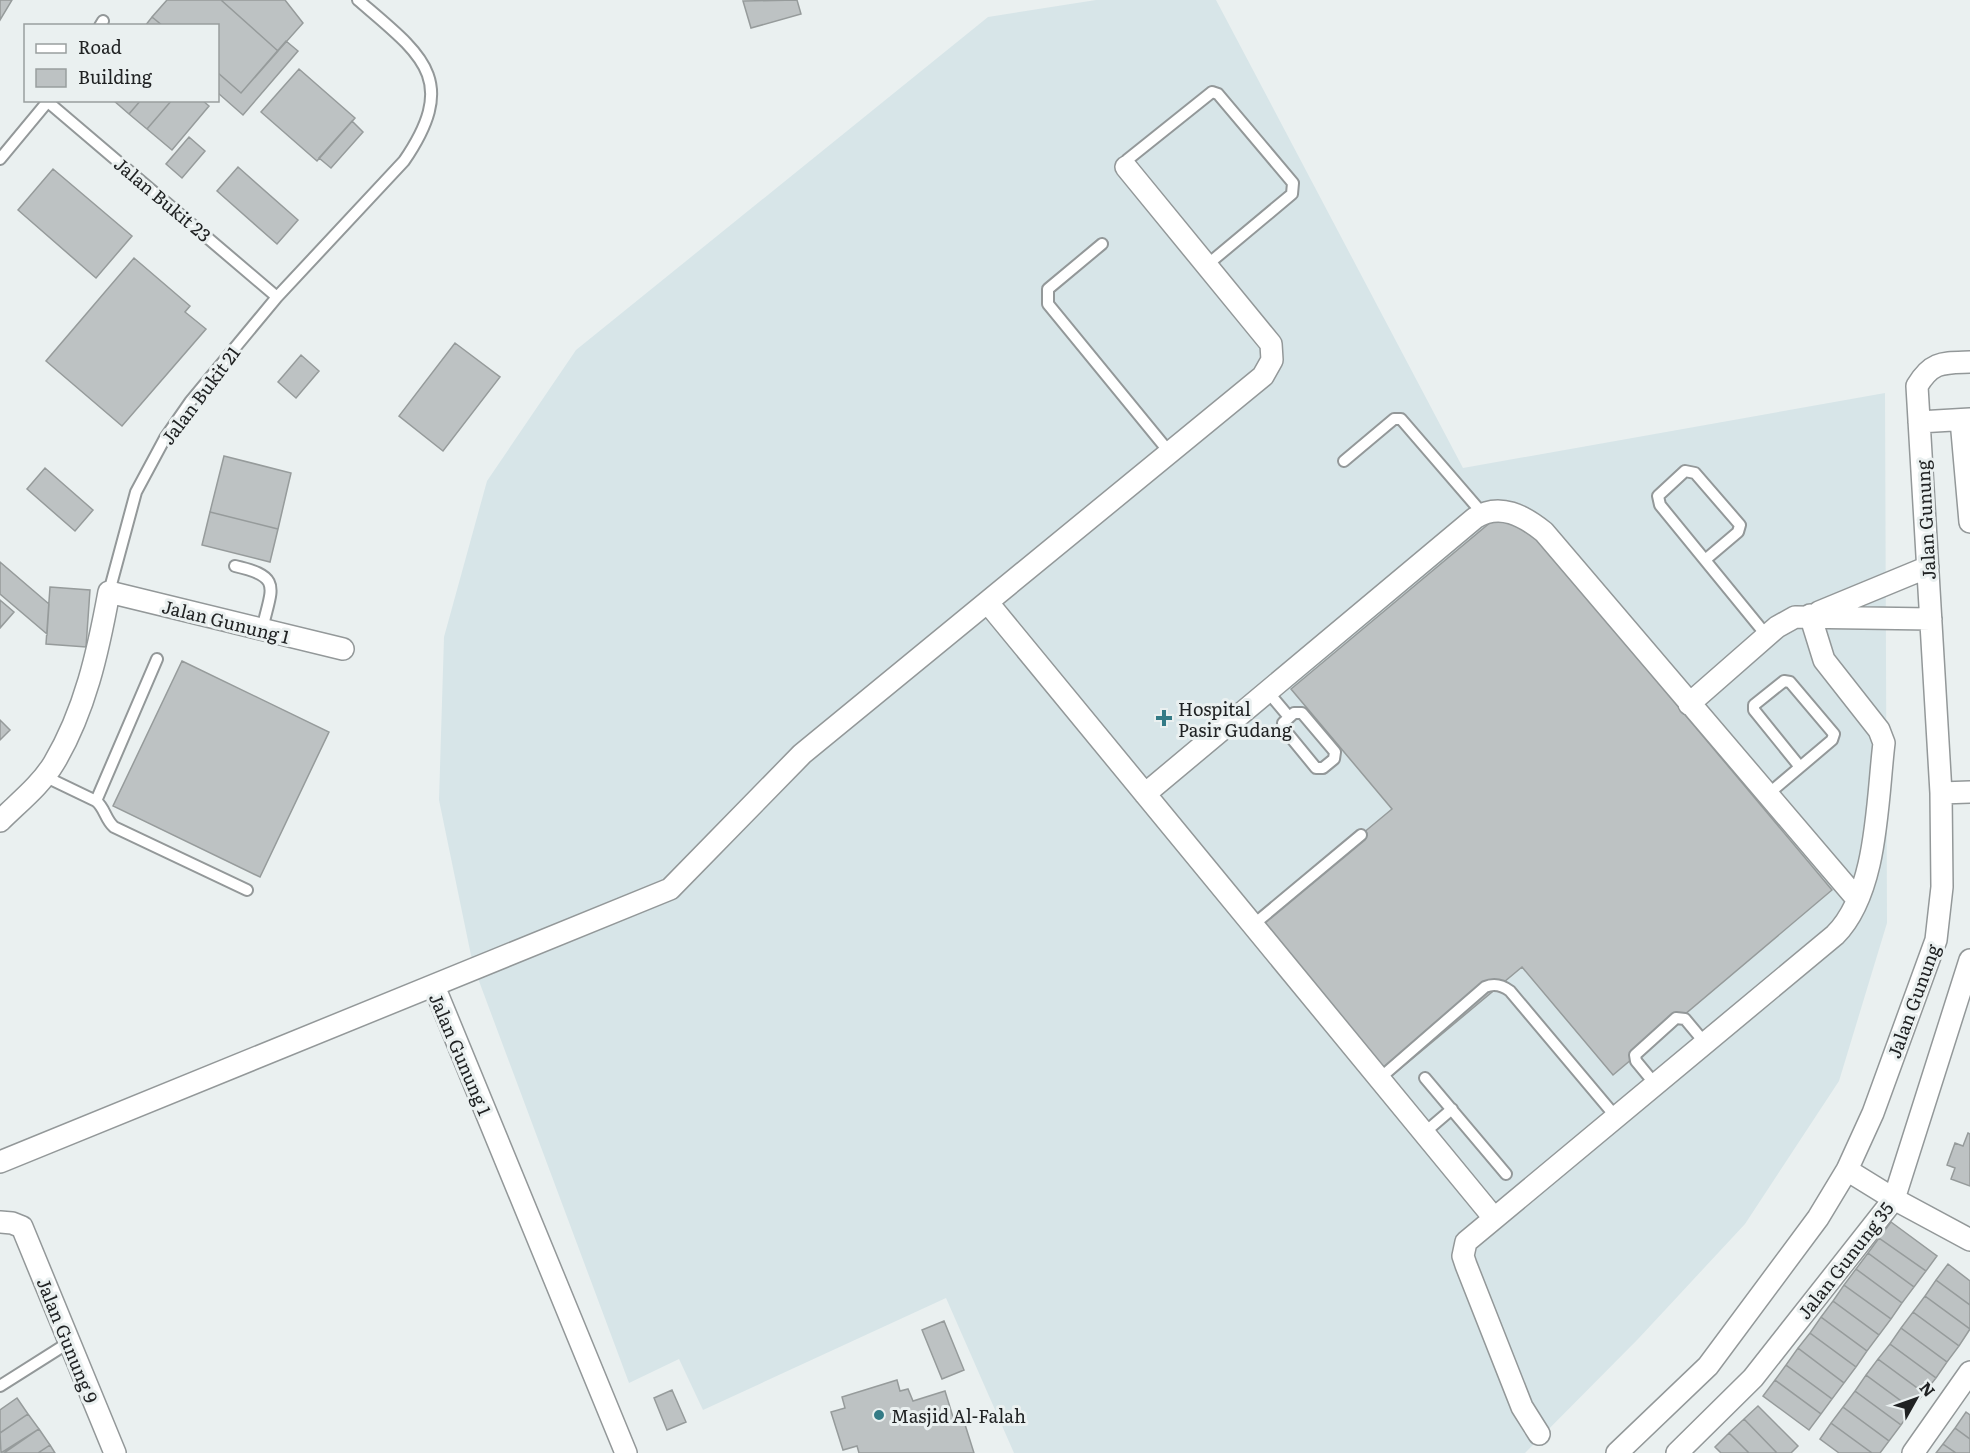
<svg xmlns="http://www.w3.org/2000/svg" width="1970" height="1453" font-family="Literata,serif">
<rect width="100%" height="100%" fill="#eaf0f0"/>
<path fill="#d7e5e8" d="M1096,0h120l247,468 422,-75 2,530 -48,158 -94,143 -106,114 -114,115h-511l-68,-155 -243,112 -24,-51 -50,24 -156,-418 -34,-165 5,-163 43,-156 89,-131 412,-333z"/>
<path fill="#bdc2c3" stroke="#969b9b" stroke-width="1.5" d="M0,0h12l-12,20z
M167,0h54l57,51 -37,42 -23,-20v-47h-55l-11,-9z
M221,0h64l18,23 -25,28z
M797,0l4,14 -50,14 -8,-27z
M152,17l11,9h-18z
M286,41l12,10 -55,64 -25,-22v-20l23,20z
M299,69l56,49 -38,43 -56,-49z
M113,100h28l-12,14z
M141,100h31l-25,29 -18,-15z
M172,100h30l7,6 -37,44 -25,-21z
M352,121l11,11 -32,36 -12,-10z
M189,137l16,14 -23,27 -16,-14z
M238,167l60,53 -21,24 -60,-53z
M53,169l79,67 -36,42 -78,-68z
M134,258l56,48 -5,6 21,17 -84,97 -76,-65z
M455,343l45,34 -57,74 -44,-35z
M301,355l18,16 -23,27 -18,-16z
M224,456l67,17 -13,56 -68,-17z
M45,468l48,42 -18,21 -48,-42z
M1510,506l322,384 -219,185 -91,-108 -134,112 -132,-157 136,-113 -101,-120z
M210,512l68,17 -8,33 -68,-17z
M0,562l49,42 -2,30 -47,-40z
M50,587l40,3 -4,57 -40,-3z
M0,600l14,12 -14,16z
M182,661l147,71 -69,145 -147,-71z
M0,720l10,10 -10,10z
M1968,1133l2,1v52l-19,-7 4,-11 -8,-3 8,-22 8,3z
M1891,1222l46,34 -11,15 -47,-33z
M1879,1238l47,33 -12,16 -46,-34z
M1868,1253l46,34 -12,16 -46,-34z
M1948,1264l22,17v24l-34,-25z
M1856,1269l46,34 -11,16 -47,-34z
M1936,1280l34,25v24l-45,-33z
M1844,1285l47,34 -12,16 -46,-34z
M1925,1296l45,33 -11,17 -46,-34z
M1833,1301l46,34 -12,16 -46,-34z
M1913,1312l46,34 -12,16 -46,-34z
M1821,1317l46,34 -11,16 -46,-34z
M944,1321l20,49 -22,9 -20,-49z
M1901,1328l46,34 -11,16 -46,-34z
M1810,1333l46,34 -12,16 -46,-35z
M1890,1344l46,34 -12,15 -46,-34z
M1798,1348l46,35 -12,16 -46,-34z
M1878,1359l46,34 -12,16 -46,-34z
M1786,1365l46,34 -11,15 -46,-34z
M1866,1375l46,34 -11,16 -46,-34z
M897,1380l3,11 8,-2 5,12 32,-10 8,26 9,-2 12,38h-115l-2,-7 -14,4 -12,-38 14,-4 -3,-11z
M1775,1380l46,34 -12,16 -46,-34z
M672,1390l14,32 -19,8 -13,-32z
M1855,1391l46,34 -12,16 -46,-34z
M17,1398l11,16 -28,19v-23z
M1758,1406l40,40 -7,7h-14l-33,-34z
M1843,1407l46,34 -9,12h-8l-41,-30z
M1966,1412l4,3v24l-15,-11z
M28,1414l11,15 -38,24 -1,-20z
M1744,1419l33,34h-28l-20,-20z
M1831,1423l41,30h-33l-19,-14z
M1955,1428l15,11v14h-14l-13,-9z
M39,1429l11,16 -12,8h-34z
M1729,1433l20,20h-28l-6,-6z
M1943,1444l13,9h-20z
M50,1445l5,8h-17z"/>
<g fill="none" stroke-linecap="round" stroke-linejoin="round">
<g stroke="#939899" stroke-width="14">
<path id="service" d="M100,26l3,-5
M48,102l229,195
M0,159l49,-59
M1126,167l1,-7 85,-68 6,2 75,89 -1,11 -85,71
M1102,244l-54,45v15l122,149
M1344,461l50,-42h7l82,95
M1705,560l33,-28 2,-7 -45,-52 -10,-2 -27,25 2,9 107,131
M235,566c49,11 36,22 27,64
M109,592l27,-100 29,-54 25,-36 87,-105 127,-136c56,-82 18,-106 -46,-161
M1268,692l21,25
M1294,713h8l33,39 -1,7 -11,9h-7l-32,-39 -1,-6z
M44,776l52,25c9,7 9,18 18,26l133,63
M1767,795l65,-55 2,-6 -44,-52 -6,-1 -30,24v5l46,57
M96,801l61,-142
M1253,925l108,-90
M1425,1078l81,96
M1379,1079l106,-92c9,-4 17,-2 25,4l106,126
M1655,1084l-19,-23 -1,-6 41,-37 9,1 20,24
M1424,1133l28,-24
M0,1386l68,-43"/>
</g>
<g stroke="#939899" stroke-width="24">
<path id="minor" d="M1961,420l9,102
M1919,422l51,-3
M988,603l506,615
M1819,612l109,-45
M1689,704l88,-77 18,-10 136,2
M1941,793l29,-1
M1145,794l330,-276c25,-16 49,-2 69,14l313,367
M0,821c18,-18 41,-36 54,-58 31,-52 44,-111 55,-171l234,57
M434,986l192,467
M0,1162l670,-273 132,-135 461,-378 9,-16 -1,-16 -145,-177
M1847,1170l47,29 76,41
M0,1222l12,1 10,4 93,226
M1539,1434l-17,-27 -56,-142 -3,-9 3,-14 369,-307c43,-43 42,-135 49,-192l-5,-13 -55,-70 -14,-45
M1617,1453l91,-87 110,-148 29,-48 26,-57 63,-173 6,-53 -1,-94 -24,-407c15,-25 26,-23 53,-24
M1677,1453l76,-75 141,-179 76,-239
M1913,1453l57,-81"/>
</g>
<use href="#service" stroke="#fff" stroke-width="10"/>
<use href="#minor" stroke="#fff" stroke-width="21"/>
</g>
<g fill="#347b86" stroke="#eaf0f0" stroke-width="2">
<path d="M1161 709h6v6h6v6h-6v6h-6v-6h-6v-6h6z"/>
<circle cx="879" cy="1415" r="6"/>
</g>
<g text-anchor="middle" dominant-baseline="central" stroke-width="6" stroke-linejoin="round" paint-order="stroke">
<g font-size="18" fill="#202223" stroke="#eaf0f0">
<text transform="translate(163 199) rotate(40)">Jalan Bukit 23</text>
<text transform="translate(200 395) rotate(-53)">Jalan Bukit 21</text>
<text transform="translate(1925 520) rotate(-93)">Jalan Gunung</text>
<text transform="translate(226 621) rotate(14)">Jalan Gunung 1</text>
<text transform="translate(1913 1001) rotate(-70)">Jalan Gunung</text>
<text transform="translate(461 1054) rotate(67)">Jalan Gunung 1</text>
<text transform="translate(1845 1260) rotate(-52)">Jalan Gunung 35</text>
<text transform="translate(68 1340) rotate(68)">Jalan Gunung 9</text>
</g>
<g font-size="18" fill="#202223" stroke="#eaf0f0" text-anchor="start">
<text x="1178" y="708">Hospital<tspan x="1178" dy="21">Pasir Gudang</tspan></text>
<text x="891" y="1415">Masjid Al-Falah</text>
</g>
</g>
<rect x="24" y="24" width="195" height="78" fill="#eaf0f0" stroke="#999e9e" stroke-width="1.5"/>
<rect x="36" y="44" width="30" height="9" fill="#ffffff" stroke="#999e9e" stroke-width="1.5"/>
<text x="78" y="54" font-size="18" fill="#202223">Road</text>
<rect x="36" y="69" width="30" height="18" fill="#bdc2c3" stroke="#999e9e" stroke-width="1.5"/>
<text x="78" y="84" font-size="18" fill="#202223">Building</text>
<g transform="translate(1916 1399) rotate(50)" stroke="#eaf0f0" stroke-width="4.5" paint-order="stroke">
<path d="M0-4.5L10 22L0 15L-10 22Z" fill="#202223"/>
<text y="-9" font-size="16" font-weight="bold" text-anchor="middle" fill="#202223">N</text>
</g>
</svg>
